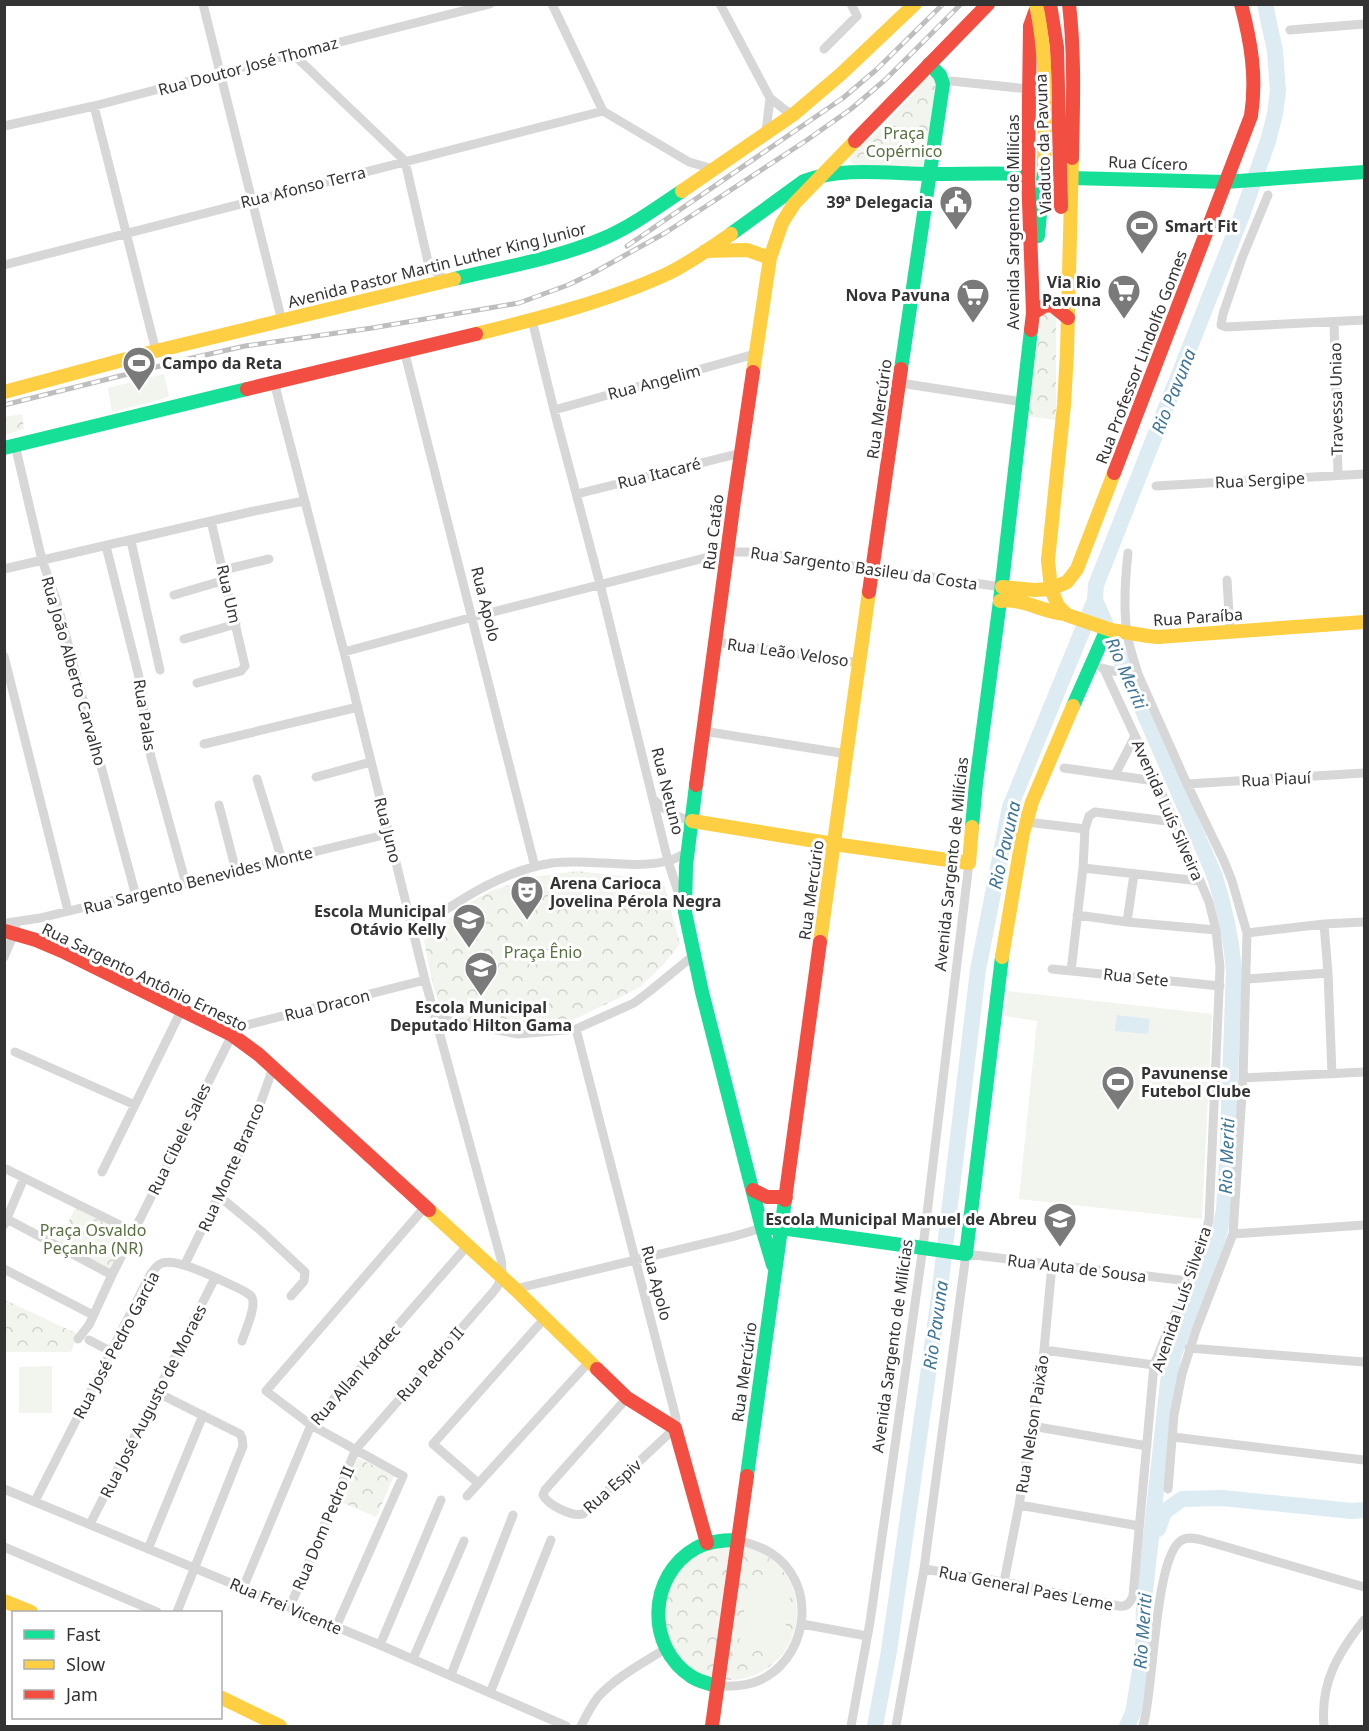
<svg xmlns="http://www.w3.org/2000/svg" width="1369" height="1731" font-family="'Noto Sans',sans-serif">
<defs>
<pattern id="park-crowns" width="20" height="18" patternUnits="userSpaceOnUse" patternTransform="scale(1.5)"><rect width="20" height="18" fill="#f1f5ed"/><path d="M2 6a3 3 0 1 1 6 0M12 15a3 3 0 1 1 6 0" fill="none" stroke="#cfd2cc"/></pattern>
</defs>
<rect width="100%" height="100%" fill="#fff"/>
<path fill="url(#park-crowns)" d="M927,75l7,2 2,3 -9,90 -69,-4 -6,-3 -3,-6 13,-14 10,-6 43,-44 4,-10z
M1043,309l13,3v108l-30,-4z
M22,414l2,15 -19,6v-18z
M578,871l85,10 17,63 -16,20 -23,22 -18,10 -63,30 -51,1 -56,-9 -12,-9 -8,-24 -9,-44 39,-35 28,-15 41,-14z
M75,1208l52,26 -17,36 -52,-26z
M5,1300l73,34 -7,18h-66z
M358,1458l36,18 -18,41 -35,-15z
M661 1612a68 68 0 1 1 136 0a68 68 0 1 1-136 0Z"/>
<path fill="#f1f5ed" d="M164,374l5,23 -57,15 -4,-24z
M1007,991l205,23 -10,205 -183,-20 18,-178 -32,-5z
M52,1366v47h-33v-46z
M749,1577l43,6 -10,69 -43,-6z"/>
<path fill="#ddebf3" d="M1117,1015l33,4 -2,15 -33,-3z"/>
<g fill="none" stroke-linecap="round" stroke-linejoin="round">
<path stroke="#ddebf3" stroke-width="16" d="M1095,600l119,274c11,34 17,61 20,96l-7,192 -3,48 -6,28 -44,116 -6,28 -24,219 -1,52 -10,60 -6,13
M1158,1529l6,-17 18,-13 40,-1 130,13 12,-1
M875,1726l14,-75 50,-354 39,-327 32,-163 85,-207 1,-15 146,-370 26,-74 7,-27 3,-23 -3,-40 -10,-47"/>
<path stroke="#d7d7d7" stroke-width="9" d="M203,4l79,317
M552,4l51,107 86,51 24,7
M720,4l50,94
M1290,30l74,-6
M824,49l33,-33 -6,-12
M293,54l112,107 24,105 19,16
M951,81l78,8
M94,106l62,245
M4,126l90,-20 199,-52 197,-50
M766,132l4,-34 15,12 9,4
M1268,195l-26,63 -19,56 -2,11 5,2 138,-7
M4,265l599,-154
M532,320l22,90 46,174 68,277 13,40
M1334,322l4,153
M404,350l131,517
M274,382l70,270 81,328 76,279c2,13 1,22 -7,32l-138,158 -66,158
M900,383l123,19
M554,410l201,-56
M15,445l27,115 14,39 80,297
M1156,486l208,-12
M577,494l164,-41
M131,541l29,129
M106,546l36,143 3,33 6,35 35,127
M1128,553c-3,27 -5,53 -1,80 2,14 7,27 11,41l49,110 37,77 8,20 15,52 -4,145 -10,156 -37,96 -14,44 -8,41 -6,74
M4,569l250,-58 50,-10
M223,570l46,-11
M1227,580l3,51
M174,595l51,-15
M184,639l52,-15
M716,642l144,21
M344,652l129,-35 255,-65h26l248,35
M4,656l64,255
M1102,668l11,3 25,3
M197,683l44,-12 4,-5 -34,-145
M703,731l144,23
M204,744l154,-37
M1064,768l91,13
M1115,775l20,-39
M316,777l55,-15
M257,779l25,81
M1187,784l177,-11
M653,799c13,12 22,18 39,22
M219,805l17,66
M1027,822l58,7
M1083,868l117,13
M1077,915l50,7 89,8
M1127,922l7,-48
M7,923l33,-5 348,-84
M1324,924l4,49 4,101
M413,931c43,-28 87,-60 139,-68 37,-5 81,7 115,-2 7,-1 14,-6 21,-9
M1247,933l77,-9 40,-2
M4,957l12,-28
M1052,969l168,17
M1071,971l12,-103 2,-39 4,-13 6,-4 80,10
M1247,979l81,-6
M436,1018l82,16 58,-5 58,-26 16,-12 44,-36
M576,1029l100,389 -1,10 -92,86c-11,3 -35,-9 -40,-19l2,-5 82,-92
M15,1052l120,53
M1243,1078l121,-6
M6,1169l128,63
M102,1172l79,-161
M219,1196l41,34 45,42 -1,9 -13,15
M7,1219l105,56
M4,1225l20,-47
M1233,1234l131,-9
M185,1264l67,-137 21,-59
M4,1269l89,46
M515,1289l220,-53 27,-8
M78,1339l11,-14 23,-50 120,-240 15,-10 178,-45
M89,1340l23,12
M1189,1348l175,14
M1044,1350l110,15
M158,1393l82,41 2,4 1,8 -66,166
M1032,1426l115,20
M1173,1437l191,23
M478,1483l-45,-39 111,-125
M4,1489l376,156 186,81
M467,1496l122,-134
M35,1501l115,-226c3,-4 6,-9 10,-11 15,-9 66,19 82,26 3,2 6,3 9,6 7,8 -6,35 -9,45
M1019,1505l120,21
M90,1524l125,-246
M4,1547l153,65
M148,1549l55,-134
M924,1569l80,13 115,24c8,1 11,-3 14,-10l21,-231 34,-84 17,-47 4,-14 11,-253 -4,-37 -7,-28 -34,-80 -71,-153
M1004,1582l15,-77 25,-155 8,-85
M243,1588l68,-163 157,-180
M802,1624l65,12
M336,1627l67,-151 -92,-51 -45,-34 159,-184
M380,1645l61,-145
M413,1659l51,-118
M451,1675l62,-160
M718,1686c17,1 33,0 48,-9 44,-26 50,-95 5,-124 -11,-7 -22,-10 -34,-13
M490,1693l61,-153
M581,1726c5,-10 10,-20 17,-29 18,-20 45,-34 67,-48
M851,1726l19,-104 53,-375 46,-384
M896,1726l28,-157 42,-315 222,27
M1143,1726c11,-34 11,-171 39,-186 9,-5 22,1 31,3l151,44
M1324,1726c-4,-43 14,-73 40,-106"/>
<path stroke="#16e098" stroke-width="14" d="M1071,178l154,4 139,-10
M731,234l73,-53c40,-15 86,-7 128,-7 32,0 64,-1 96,0
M1038,236l6,-66
M454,279c50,-12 101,-20 148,-40 29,-12 54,-31 80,-48
M901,369l42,-285 -3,-9 -11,-11
M4,448l243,-59
M1073,706l34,-77
M696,785l-10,81 -1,46 17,80 60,236 11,37
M972,827l4,-44 24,-182 31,-271
M762,1228h19l185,26 36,-297
M747,1476l38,-276
M718,1686c-9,-2 -18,-4 -26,-9 -47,-30 -44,-102 4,-129 13,-7 27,-8 41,-8"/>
<path stroke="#ffcf43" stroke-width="14" d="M682,191l112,-77 47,-40 74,-70
M705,251l42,-1 23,8
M476,334c64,-16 133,-33 193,-61 22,-11 42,-25 62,-39
M753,372l17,-114 12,-35 12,-19 61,-63
M4,392l152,-41 298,-72
M1114,473l-37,96 -10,13 -16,7 7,17 9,9 44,15 37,6 10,1 206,-15
M1002,587l32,3 17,-1 -3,-29 16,-155 3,-53 5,-194
M1000,601c23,-3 42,11 65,13
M692,821l142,23 135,19 3,-36
M820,942l49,-350
M1002,957l21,-124 9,-31 41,-96
M429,1210l86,79 82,80
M4,1601l27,11
M220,1697l60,29"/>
<path stroke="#f24e42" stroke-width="14" d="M1050,4l7,43 4,160
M1069,4c6,51 4,102 3,154
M855,141l133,-137
M1033,313l11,-7 8,-1 16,13
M1031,330l2,-17 -5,-139 2,-148 5,-14 5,-8
M247,389l229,-55
M1114,473l137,-357c6,-39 0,-74 -10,-112
M869,592l32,-223
M696,785l38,-284 19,-129
M5,931l31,9 26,11 170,84 26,19 171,156
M753,1190l14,7h19
M785,1200l35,-258
M597,1369l30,29 48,30 32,115
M712,1726l35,-250"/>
<g stroke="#bebebe" stroke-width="5">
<path id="rail" d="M627,246l216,-148 33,-28 67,-66
M4,405l188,-47 53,-12 127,-18 147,-25 49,-18 25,-12 72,-40 142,-93 44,-31 34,-29 76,-76"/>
</g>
<use href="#rail" stroke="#fff" stroke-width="3" stroke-dasharray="9" stroke-linecap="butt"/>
<path stroke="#ffcf43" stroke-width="14" d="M1036,4c12,55 9,110 8,166"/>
</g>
<defs>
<g id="civic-pin" transform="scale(1.725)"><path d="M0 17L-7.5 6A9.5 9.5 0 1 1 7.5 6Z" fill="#7a7a7a" stroke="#fff"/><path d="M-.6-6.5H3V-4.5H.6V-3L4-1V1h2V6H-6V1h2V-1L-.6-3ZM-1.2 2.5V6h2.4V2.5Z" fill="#fff"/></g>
<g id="stadium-pin" transform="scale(1.725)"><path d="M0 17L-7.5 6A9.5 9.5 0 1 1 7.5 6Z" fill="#7a7a7a" stroke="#fff"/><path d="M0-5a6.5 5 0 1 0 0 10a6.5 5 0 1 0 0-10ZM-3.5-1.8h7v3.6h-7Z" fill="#fff"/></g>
<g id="supermarket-pin" transform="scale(1.725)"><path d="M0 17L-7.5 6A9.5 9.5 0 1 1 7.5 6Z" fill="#7a7a7a" stroke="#fff"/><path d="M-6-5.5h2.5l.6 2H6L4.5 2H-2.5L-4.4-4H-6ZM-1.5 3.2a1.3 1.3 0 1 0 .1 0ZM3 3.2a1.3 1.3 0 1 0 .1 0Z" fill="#fff"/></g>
<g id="theatre-pin" transform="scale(1.725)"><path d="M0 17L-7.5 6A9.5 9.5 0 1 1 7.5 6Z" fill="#7a7a7a" stroke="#fff"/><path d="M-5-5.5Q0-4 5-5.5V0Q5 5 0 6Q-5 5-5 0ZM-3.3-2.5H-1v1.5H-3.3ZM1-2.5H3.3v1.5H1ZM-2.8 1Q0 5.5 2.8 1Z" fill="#fff"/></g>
<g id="school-pin" transform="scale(1.725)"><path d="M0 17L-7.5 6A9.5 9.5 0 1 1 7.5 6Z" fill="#7a7a7a" stroke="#fff"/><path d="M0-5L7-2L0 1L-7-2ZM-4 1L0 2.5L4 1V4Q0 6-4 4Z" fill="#fff"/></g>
</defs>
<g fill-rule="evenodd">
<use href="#civic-pin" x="956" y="202"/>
<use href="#stadium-pin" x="1142" y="226"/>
<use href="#supermarket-pin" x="1124" y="291"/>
<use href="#supermarket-pin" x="973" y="295"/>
<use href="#stadium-pin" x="139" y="363"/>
<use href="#theatre-pin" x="527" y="892"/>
<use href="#school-pin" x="469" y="920"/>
<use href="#school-pin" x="481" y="968"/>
<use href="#stadium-pin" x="1118" y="1082"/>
<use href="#school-pin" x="1060" y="1219"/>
</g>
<g text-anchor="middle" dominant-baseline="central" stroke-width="6" stroke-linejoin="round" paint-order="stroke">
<g font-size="16" fill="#333" stroke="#fff">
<text transform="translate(248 66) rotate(-15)">Rua Doutor José Thomaz</text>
<text transform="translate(1043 144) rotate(-92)">Viaduto da Pavuna</text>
<text transform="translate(1148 163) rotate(2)">Rua Cícero</text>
<text transform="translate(303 187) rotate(-14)">Rua Afonso Terra</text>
<text transform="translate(1013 222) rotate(-90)">Avenida Sargento de Milícias</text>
<text transform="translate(437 265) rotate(-14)">Avenida Pastor Martin Luther King Junior</text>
<text transform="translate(1141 357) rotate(-69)">Rua Professor Lindolfo Gomes</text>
<text transform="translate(654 382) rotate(-15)">Rua Angelim</text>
<text transform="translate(1336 399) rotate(-91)">Travessa Uniao</text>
<text transform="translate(879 409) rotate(-82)">Rua Mercúrio</text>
<text transform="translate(659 473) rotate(-14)">Rua Itacaré</text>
<text transform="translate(1260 480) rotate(-3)">Rua Sergipe</text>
<text transform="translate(713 532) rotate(-83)">Rua Catão</text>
<text transform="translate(864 568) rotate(8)">Rua Sargento Basileu da Costa</text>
<text transform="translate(229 594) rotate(77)">Rua Um</text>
<text transform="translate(486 604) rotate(76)">Rua Apolo</text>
<text transform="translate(1198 617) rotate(-4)">Rua Paraíba</text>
<text transform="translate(788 652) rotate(8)">Rua Leão Veloso</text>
<text transform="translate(74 671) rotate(74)">Rua João Alberto Carvalho</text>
<text transform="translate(145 715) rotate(81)">Rua Palas</text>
<text transform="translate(1276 779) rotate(-3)">Rua Piauí</text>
<text transform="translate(668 791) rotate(76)">Rua Netuno</text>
<text transform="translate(1168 810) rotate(66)">Avenida Luís Silveira</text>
<text transform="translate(388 830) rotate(76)">Rua Juno</text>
<text transform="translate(951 864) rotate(-84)">Avenida Sargento de Milícias</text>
<text transform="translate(198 880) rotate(-14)">Rua Sargento Benevides Monte</text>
<text transform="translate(811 890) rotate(-82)">Rua Mercúrio</text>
<text transform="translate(145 977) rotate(26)">Rua Sargento Antônio Ernesto</text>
<text transform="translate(1136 977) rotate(6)">Rua Sete</text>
<text transform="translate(327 1005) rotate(-14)">Rua Dracon</text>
<text transform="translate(179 1139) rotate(-64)">Rua Cibele Sales</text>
<text transform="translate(231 1167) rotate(-66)">Rua Monte Branco</text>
<text transform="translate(1077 1268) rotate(7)">Rua Auta de Sousa</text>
<text transform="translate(657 1283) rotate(75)">Rua Apolo</text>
<text transform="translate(1181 1299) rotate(-71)">Avenida Luís Silveira</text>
<text transform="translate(116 1345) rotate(-62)">Rua José Pedro Garcia</text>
<text transform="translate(892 1346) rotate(-82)">Avenida Sargento de Milícias</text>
<text transform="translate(430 1364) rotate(-49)">Rua Pedro II</text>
<text transform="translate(744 1372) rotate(-82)">Rua Mercúrio</text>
<text transform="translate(355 1375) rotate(-49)">Rua Allan Kardec</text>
<text transform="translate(153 1401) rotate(-63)">Rua José Augusto de Moraes</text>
<text transform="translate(1032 1424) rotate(-81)">Rua Nelson Paixão</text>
<text transform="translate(612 1486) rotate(-42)">Rua Espiv</text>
<text transform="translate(323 1528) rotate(-67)">Rua Dom Pedro II</text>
<text transform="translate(1026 1588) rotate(11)">Rua General Paes Leme</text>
<text transform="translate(286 1606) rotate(23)">Rua Frei Vicente</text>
</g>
<g font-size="16" fill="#56703f" stroke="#fff">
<text x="904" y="133">Praça<tspan x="904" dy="18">Copérnico</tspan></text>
<text x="543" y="952">Praça Ênio</text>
<text x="93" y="1230">Praça Osvaldo<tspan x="93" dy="18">Peçanha (NR)</tspan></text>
</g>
<g font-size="16" font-weight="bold" fill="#333" stroke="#fff" text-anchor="end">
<text x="933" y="202">39ª Delegacia</text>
<text x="1165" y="226" text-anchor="start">Smart Fit</text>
<text x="1101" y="282">Via Rio<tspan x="1101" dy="18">Pavuna</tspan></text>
<text x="950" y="295">Nova Pavuna</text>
<text x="162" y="363" text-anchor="start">Campo da Reta</text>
<text x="550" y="883" text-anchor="start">Arena Carioca<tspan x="550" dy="18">Jovelina Pérola Negra</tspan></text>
<text x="446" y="911">Escola Municipal<tspan x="446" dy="18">Otávio Kelly</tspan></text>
<text x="481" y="1007" text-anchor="middle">Escola Municipal<tspan x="481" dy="18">Deputado Hilton Gama</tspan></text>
<text x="1141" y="1073" text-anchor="start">Pavunense<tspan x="1141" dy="18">Futebol Clube</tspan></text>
<text x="1037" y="1219">Escola Municipal Manuel de Abreu</text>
</g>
<g font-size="18" font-style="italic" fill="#3f7597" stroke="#fff">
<text transform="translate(1173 391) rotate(-68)">Rio Pavuna</text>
<text transform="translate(1127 673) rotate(66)">Rio Meriti</text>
<text transform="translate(1004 845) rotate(-77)">Rio Pavuna</text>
<text transform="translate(1226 1156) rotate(-88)">Rio Meriti</text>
<text transform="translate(935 1325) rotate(-82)">Rio Pavuna</text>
<text transform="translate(1142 1631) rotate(-86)">Rio Meriti</text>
</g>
</g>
<rect width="1369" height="1731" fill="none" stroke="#333333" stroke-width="12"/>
<rect x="12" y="1611" width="210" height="108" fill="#ffffff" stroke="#adadad" stroke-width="1.5"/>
<rect x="24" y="1630" width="30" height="9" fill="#16e098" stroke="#adadad" stroke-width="1.5"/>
<text x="66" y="1641" font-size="18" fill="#333333">Fast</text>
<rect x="24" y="1660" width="30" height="9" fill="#ffcf43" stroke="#adadad" stroke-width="1.5"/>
<text x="66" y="1671" font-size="18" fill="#333333">Slow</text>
<rect x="24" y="1690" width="30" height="9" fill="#f24e42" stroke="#adadad" stroke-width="1.5"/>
<text x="66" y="1701" font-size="18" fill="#333333">Jam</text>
</svg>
